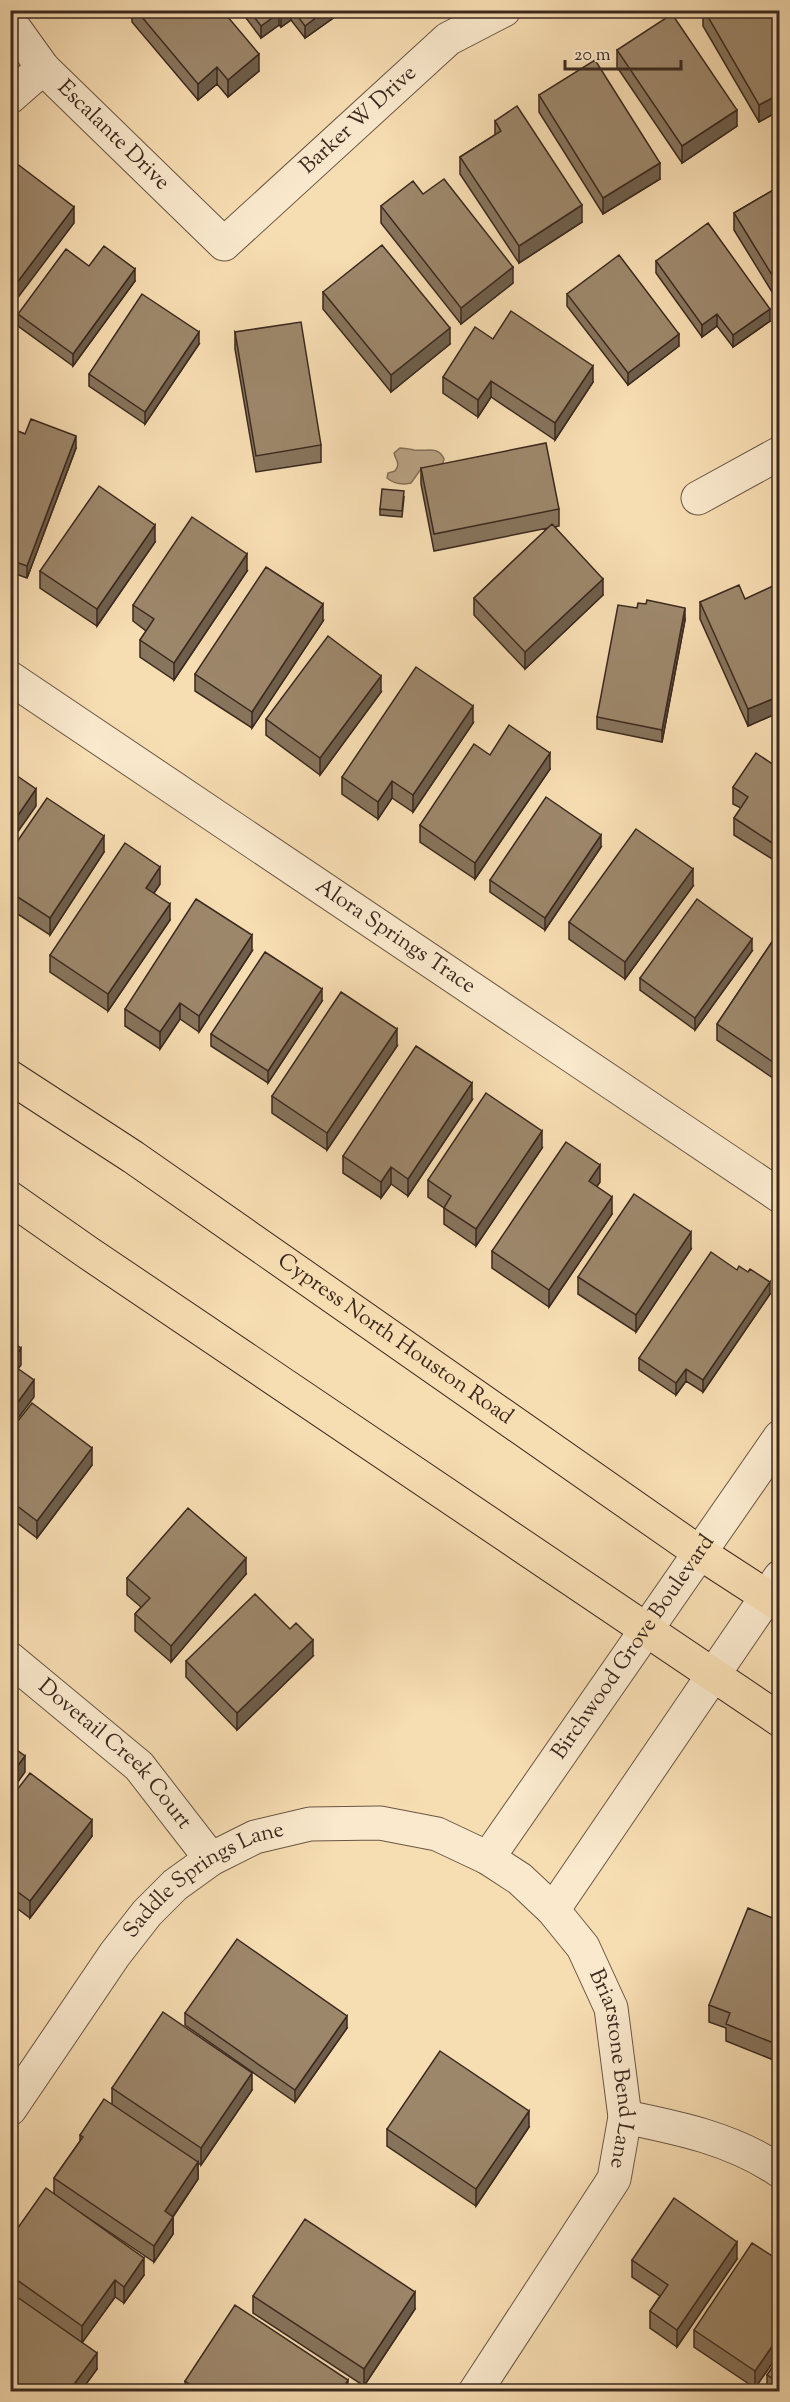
<svg xmlns="http://www.w3.org/2000/svg" width="790" height="2402" font-family="'Sorts Mill Goudy',serif">
<rect width="100%" height="100%" fill="#f7ddb2"/>
<filter id="stains"><feTurbulence type="fractalNoise" baseFrequency=".00333" numOctaves="4"/><feColorMatrix values="0 0 0 0 .2 0 0 0 0 .09 0 0 0 0 .02 0 0 0 .5 -.17"/></filter>
<radialGradient id="worn" r=".72"><stop offset=".6" stop-color="#630" stop-opacity="0"/><stop offset="1" stop-color="#630" stop-opacity=".3"/></radialGradient>
<path fill="#b7a080" stroke="#857059" stroke-width="1.5" d="M400,448c5,0 9,1 14,2 12,2 24,-5 30,9l-2,7 -21,3 -10,14c-9,2 -17,1 -24,-5l1,-5 7,-2c6,-8 1,-10 -1,-18z"/>
<g fill="none" stroke-linecap="round" stroke-linejoin="round">
<g stroke="#6a5644" stroke-width="35">
<g id="minor">
<path id="s1" d="M10,22l33,46 181,176 224,-205 56,-29"/>
<path d="M10,97l33,-29"/>
<path d="M698,498l82,-45"/>
<path id="s2" d="M10,678l770,518"/>
<path id="s3" d="M10,1659l129,107 72,93"/>
<path id="s4" d="M488,1858l292,-421"/>
<path d="M553,1910l227,-333"/>
<path id="s5" d="M10,2109l105,-155 32,-41 28,-28 36,-26 44,-22 55,-13 70,-1 57,11 51,24 32,21 33,31 30,37 28,61 14,109 -11,62 -139,213"/>
<path d="M625,2117c54,11 108,22 155,54"/>
</g>
</g>
<g stroke="#3b291f" stroke-width="35">
<g id="major">
<path id="s6" d="M10,1077l123,80 567,396 80,52"/>
<path d="M10,1198l77,54 693,468"/>
</g>
</g>
<use href="#minor" stroke="#fae9cd" stroke-width="33"/>
<use href="#major" stroke="#f7ddb2" stroke-width="33"/>
</g>
<path fill="#87745c" stroke="#3b291f" stroke-width="1.5" d="M132,10h90l37,61 -31,26 -11,-13 -19,16 -66,-78z
M240,10h96v6l-31,22 -14,-18 -10,7 -2,-2 -18,13z
M703,10h77v100l-21,12 -56,-96z
M617,50l120,76 -55,37 -65,-96z
M539,95l121,84 -57,35 -64,-102z
M495,121l87,101 -63,41 -59,-89v-17l35,-22z
M780,186v119l-46,-75v-17z
M423,194l90,89 -52,41 -80,-101v-17z
M656,261l114,60 -37,26 -16,-21 -15,11 -46,-64z
M89,266l46,15 -62,85 -55,-40v-12z
M323,292l127,52 -59,48 -68,-83z
M567,294l112,52 -51,39 -61,-79z
M235,332l86,113v17l-65,10 -21,-123z
M493,339l100,43 -38,58 -64,-43 -13,20 -35,-24v-16z
M199,344l-54,80 -56,-38v-12z
M10,428l15,6 51,14 -49,130 -17,-6z
M421,468l138,41v17l-4,1 48,68 -78,74 -51,-54v-17l74,-70 -114,23 -13,-67z
M404,497l-2,20 -22,-2v-6z
M155,542l-58,84 -57,-38v-17z
M247,571l-73,109 -34,-23v-17l6,-9 -13,-10v-16z
M780,595v117l-32,14 -48,-107v-17l45,-3z
M685,620l-23,122 -65,-13v-12z
M323,621l-71,107 -57,-37v-17z
M381,692l-61,83 -54,-40v-16z
M473,723l-60,89 -21,-14 -14,21 -36,-25v-17z
M490,755l60,14 -75,110 -55,-37v-17z
M780,769v95l-46,-29v-17l7,-10 -8,-4v-17z
M601,847l-56,83 -55,-38v-12z
M10,852h94l-54,83 -40,-26z
M160,884l-6,9 16,27 -62,91 -58,-39v-17z
M693,886l-68,93 -56,-40v-17z
M780,930v139l-7,9 -56,-38v-16z
M252,951l-53,81 -19,-13 -20,30 -35,-23v-17z
M752,951l-57,79 -55,-40v-12z
M322,1001l-54,82 -57,-37v-12z
M397,1046l-70,104 -55,-37v-17z
M472,1100l-64,96 -17,-12 -10,14 -38,-25v-17z
M542,1148l-66,98 -32,-22v-16l-16,-11v-17z
M600,1182l-3,4 15,28 -63,93 -57,-39v-17z
M691,1249l-55,83 -58,-38v-17z
M737,1270l33,24 -67,98 -17,-11 -10,14 -37,-25v-12z
M10,1431l82,34 -55,73 -25,-19 -2,3z
M246,1574l-75,88 -36,-31v-17l6,-7 -14,-12v-17z
M313,1656l-76,74 -51,-53v-16z
M10,1799l82,37 -62,82 -20,-15z
M780,1921v131l-4,9 -50,-20v-13l-17,-6v-17z
M185,2013l162,15 -52,74 -110,-77z
M112,2088l140,2 -51,75 -3,-2v16l-25,38v17l-19,28 -73,-49 63,62 -20,28 -9,-6 -33,45 15,27 -16,22h-71v-152l44,-45v-16l26,-37v-6l32,-31z
M529,2127l-53,79 -89,-60v-17z
M737,2259l-60,88 -27,-19v-17l10,-15 -28,-19v-17z
M780,2261v91l-25,36 -61,-41v-17z
M253,2296l162,13 -51,77 -111,-73z
M780,2356v35h-13v-16z
M185,2381l163,10h-163z"/>
<path fill="#6e5e4b" stroke="#3b291f" stroke-width="1.5" d="M287,10h4v10l-10,7v-12z
M326,10h10v6l-31,22v-12z
M279,13v12l-18,13v-12z
M259,54v17l-31,26v-17z
M217,67v17l-19,16v-16z
M780,94v16l-21,12v-17z
M737,110v16l-55,37v-17z
M660,163v16l-57,35v-16z
M582,205v17l-63,41v-17z
M74,207v16l-64,85v-16z
M513,267v16l-52,41v-16z
M135,269v12l-62,85v-12z
M770,309v12l-37,26v-12z
M717,314v12l-15,11v-12z
M450,328v16l-59,48v-17z
M199,332v12l-54,80v-12z
M679,334v12l-51,39v-12z
M593,366v16l-38,58v-17z
M491,381v16l-13,20v-17z
M76,436v12l-49,130v-12z
M155,525v17l-58,84v-17z
M247,554v17l-73,109v-17z
M603,579v16l-78,74v-17z
M323,604v17l-71,107v-16z
M685,608v12l-23,122v-12z
M381,676v16l-61,83v-17z
M780,696v16l-32,14v-17z
M473,706v17l-60,89v-17z
M550,753v16l-75,110v-16z
M392,781v17l-14,21v-17z
M36,789v17l-26,37v-16z
M601,835v12l-56,83v-12z
M104,836v16l-54,83v-17z
M160,867v17l-14,21v-17z
M693,869v17l-68,93v-17z
M170,904v16l-62,91v-17z
M252,935v16l-53,81v-16z
M752,939v12l-57,79v-12z
M322,989v12l-54,82v-12z
M180,1003v16l-20,30v-17z
M397,1029v17l-70,104v-17z
M780,1053v16l-7,9v-16z
M472,1083v17l-64,96v-17z
M542,1131v17l-66,98v-17z
M600,1165v17l-11,15v-16z
M391,1167v17l-10,14v-16z
M612,1197v17l-63,93v-17z
M691,1232v17l-55,83v-17z
M770,1282v12l-67,98v-12z
M21,1348v17l-11,14v-16z
M686,1369v12l-10,14v-12z
M34,1380v17l-24,32v-16z
M92,1448v17l-55,73v-17z
M12,1502v17l-2,3v-17z
M246,1558v16l-75,88v-16z
M313,1640v16l-76,74v-17z
M25,1756v16l-15,21v-17z
M92,1820v16l-62,82v-17z
M347,2016v12l-52,74v-12z
M780,2035v17l-4,9v-17z
M252,2073v17l-51,75v-17z
M529,2111v16l-53,79v-17z
M198,2162v17l-33,49v-17z
M173,2217v17l-19,28v-16z
M737,2242v17l-60,88v-17z
M144,2258v17l-20,28v-16z
M115,2280v17l-33,46v-17z
M415,2292v17l-51,77v-17z
M780,2335v17l-25,36v-17z
M97,2353v16l-16,22h-12z
M348,2380v11h-7z"/>
<path fill="#9d876b" stroke="#3b291f" stroke-width="1.5" d="M136,10h86l37,44 -31,26 -11,-13 -19,17z
M249,10h38l-6,5 -2,-2 -18,13z
M293,10h33l-21,16z
M704,10h76v84l-21,11z
M672,14l65,96 -55,36 -65,-96z
M595,60l65,103 -57,35 -64,-103z
M517,106l65,99 -63,41 -59,-89 41,-26 -6,-10z
M12,160l62,47 -64,85v-130z
M444,179l69,88 -52,41 -80,-102 32,-25 10,13z
M780,186v102l-46,-75z
M708,223l62,86 -37,26 -16,-21 -15,11 -46,-64z
M382,245l68,83 -59,47 -68,-83z
M104,246l31,23 -62,85 -55,-40 48,-65 23,17z
M619,255l60,79 -51,39 -61,-79z
M142,294l57,38 -54,80 -56,-38z
M511,311l82,55 -38,57 -64,-42 -13,19 -35,-23 32,-50 18,12z
M301,322l20,123 -65,11 -21,-124z
M31,419l45,17 -49,130 -17,-6v-132l15,6z
M546,443l13,66 -125,25 -13,-66z
M99,486l56,39 -58,84 -57,-38z
M382,489l22,2 -2,20 -22,-2z
M192,517l55,37 -73,109 -34,-23 14,-21 -21,-14z
M552,524l51,55 -78,73 -51,-54z
M266,567l57,37 -71,108 -57,-38z
M739,585l6,14 30,-14 5,10v101l-32,13 -48,-107z
M647,600l38,8 -23,122 -65,-13 21,-112 19,3 1,-5 8,1z
M328,636l53,40 -61,82 -54,-39z
M416,667l57,39 -60,89 -21,-14 -14,21 -36,-25z
M509,725l41,28 -75,110 -55,-38 54,-81 16,11z
M756,753l24,16v79l-46,-30 14,-21 -15,-10z
M10,771l26,18 -26,38z
M546,797l55,38 -56,83 -55,-38z
M47,798l57,38 -54,82 -40,-26v-40z
M636,829l57,40 -68,93 -56,-40z
M125,843l35,24 -14,21 24,16 -62,90 -58,-39z
M196,899l56,36 -53,81 -19,-13 -20,29 -35,-23z
M697,899l55,40 -57,79 -55,-40z
M780,930v123l-7,9 -56,-38z
M265,952l57,37 -54,82 -57,-37z
M341,992l56,37 -70,104 -55,-37z
M416,1046l56,37 -64,96 -17,-12 -10,15 -38,-26z
M486,1093l56,38 -66,98 -32,-21 7,-12 -23,-16z
M566,1142l34,23 -11,16 23,16 -63,93 -57,-39z
M634,1194l57,38 -55,83 -58,-38z
M711,1252l26,18 2,-4 9,6 2,-3 20,13 -67,98 -17,-11 -10,14 -37,-25z
M10,1341l11,7 -11,15z
M10,1363l24,17 -24,33z
M32,1403l60,45 -55,73 -25,-19 -2,3v-74z
M188,1508l58,50 -75,88 -36,-32 15,-16 -23,-20z
M255,1594l35,35 6,-6 17,17 -76,73 -51,-52z
M10,1745l15,11 -15,20z
M30,1773l62,47 -62,81 -20,-15v-87z
M748,1908l32,13v114l-4,9 -50,-20 4,-11 -21,-8z
M237,1939l110,77 -52,74 -110,-77z
M163,2012l89,61 -51,75 -89,-60z
M440,2051l89,60 -53,78 -89,-60z
M104,2099l94,63 -33,49 8,6 -19,29 -100,-68 29,-41 -3,-2z
M46,2188l98,70 -20,29 -9,-7 -33,46 -72,-51v-36z
M674,2198l63,44 -60,88 -27,-19 18,-26 -36,-25z
M305,2219l110,73 -51,77 -111,-73z
M752,2243l28,18v74l-25,36 -61,-41z
M10,2292l87,61 -28,38h-59z
M235,2305l113,75 -7,11h-141l-15,-10z
M780,2356v27l-13,-8z"/>
<g text-anchor="middle" dominant-baseline="central" stroke-width="4.5" stroke-linejoin="round" paint-order="stroke">
<g font-size="22" fill="#3b291f" stroke="#fae9cd">
<text stroke="none"><textPath href="#s1" startOffset="492">Barker W Drive</textPath></text>
<text stroke="none"><textPath href="#s1" startOffset="154">Escalante Drive</textPath></text>
<text stroke="none"><textPath href="#s2" startOffset="464">Alora Springs Trace</textPath></text>
<text stroke="none"><textPath href="#s6" startOffset="466">Cypress North Houston Road</textPath></text>
<text stroke="none"><textPath href="#s4" startOffset="256">Birchwood Grove Boulevard</textPath></text>
<text stroke="none"><textPath href="#s3" startOffset="142">Dovetail Creek Court</textPath></text>
<text stroke="none"><textPath href="#s5" startOffset="306">Saddle Springs Lane</textPath></text>
<text stroke="none"><textPath href="#s5" startOffset="872">Briarstone Bend Lane</textPath></text>
</g>
</g>
<rect width="790" height="2402" fill="none" stroke="#f7ddb2" stroke-width="36"/>
<rect x="12" y="12" width="766" height="2378" fill="none" stroke="#3b291f" stroke-width="3"/>
<rect x="18" y="18" width="754" height="2366" fill="none" stroke="#3b291f" stroke-width="1.5"/>
<path d="M565 60v9h116v-9" fill="none" stroke="#3b291f" stroke-width="3"/>
<text x="574" y="60" font-size="18" fill="#3b291f" stroke="#fae9cd" stroke-width="4.5" paint-order="stroke">20 m</text>
<rect width="100%" height="100%" filter="url(#stains)"/>
<rect width="100%" height="100%" fill="url(#worn)"/>
</svg>
